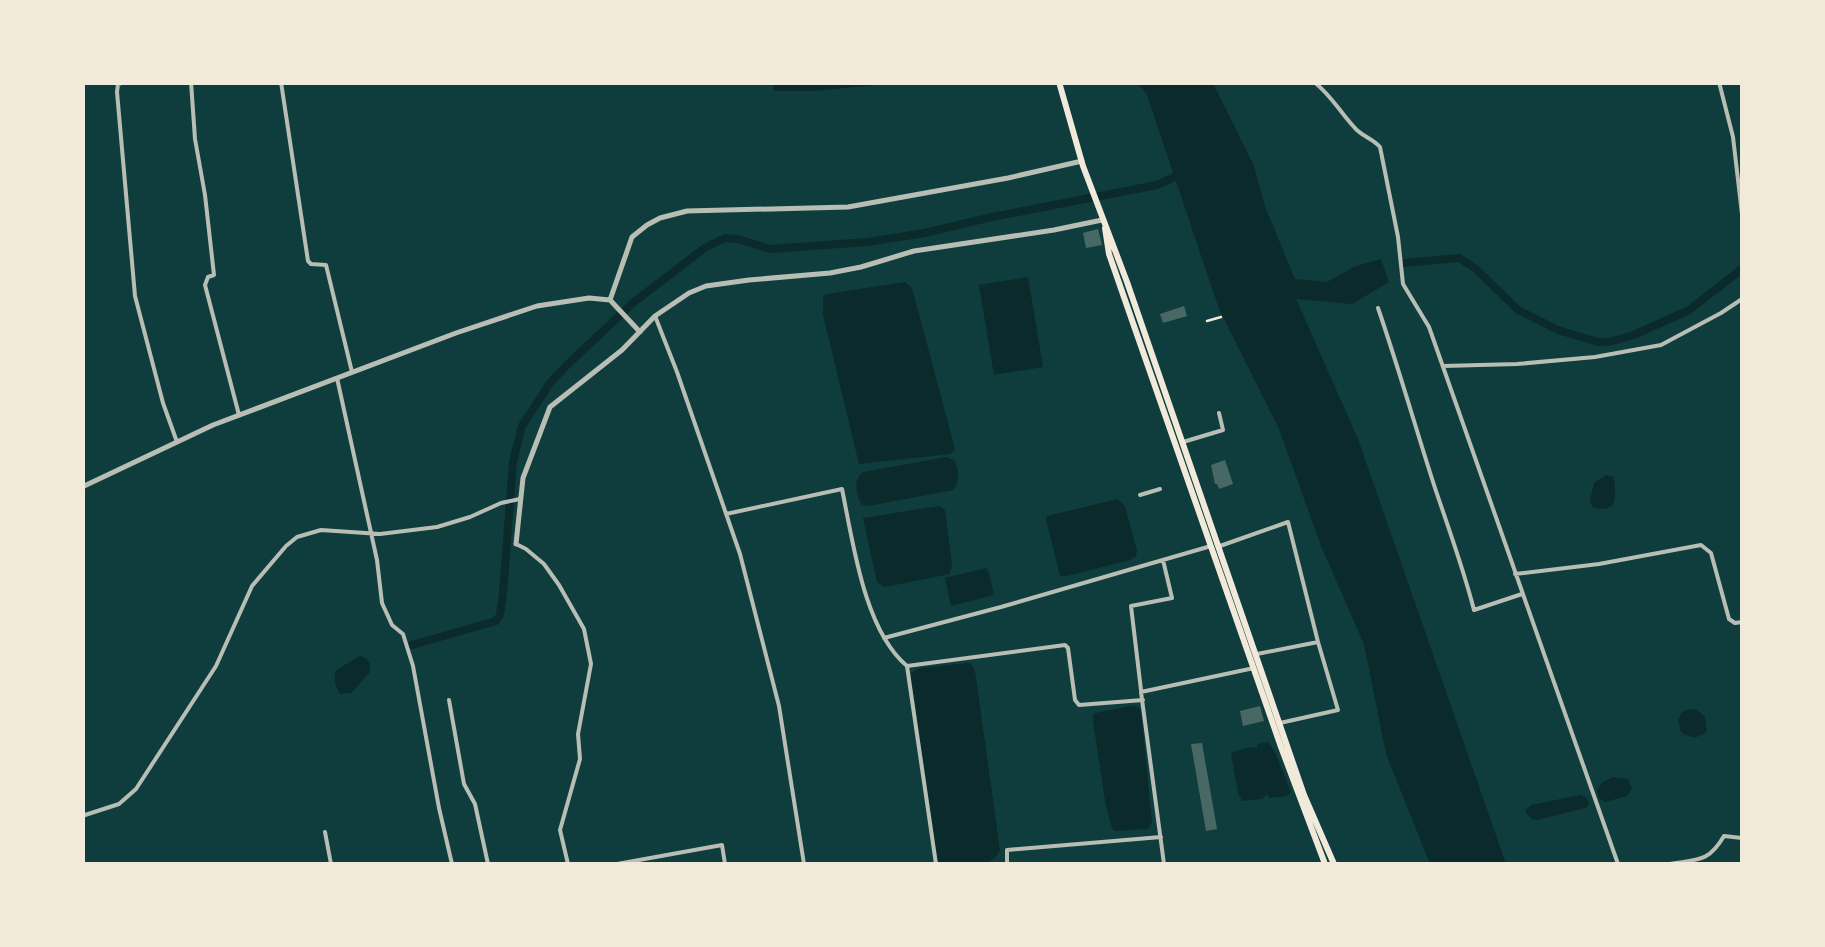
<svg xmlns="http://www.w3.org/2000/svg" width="1825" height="947" font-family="'Asap Condensed',sans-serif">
<rect width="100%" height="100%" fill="#0f3d3e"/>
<path fill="#0a2a2b" d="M773,83l1,-1 122,1 -82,8h-40z
M1138,83h75l40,81 13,45 29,70 32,3 29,-16 25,-7 8,23 -37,22 -56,-5 62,140 148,425h-76l-44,-110 -22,-110 -43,-98 -42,-117 -60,-120 -72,-214z
M1028,277l15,90 -49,8 -15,-90z
M905,282l7,6 43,161 -4,5 -92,10 -36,-149v-18l4,-3z
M947,457l8,4c3,10 6,20 -2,29l-85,16 -6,-1c-6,-9 -9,-26 1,-33z
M1606,475l8,2c2,19 5,38 -22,30l-2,-7 4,-17z
M1118,499l7,7 12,45 -1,5 -6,4 -63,16h-7l-14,-57 1,-3z
M939,506l6,4 7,55 -2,9 -65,13 -8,-5 -14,-64z
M986,568l3,5 5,22 -43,11 -6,-28z
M360,656l6,2 4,5v9l-19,21 -11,1c-5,-8 -7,-14 -4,-24z
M968,663h3l4,8 25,179c-8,22 -42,14 -62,14l-27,-187 1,-5 8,-4z
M1130,706l8,1 3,4 11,111 -4,7 -33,2 -3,-3 -6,-21 -13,-86v-6l3,-2z
M1691,709l6,1 8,7 2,14c-9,8 -16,8 -26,1l-3,-12 5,-9z
M1268,742l7,10 16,40 -4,4 -17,2 -4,-4 -3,5 -21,2 -4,-8 -7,-40 18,-6 8,1 1,-4z
M1613,777l15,2 4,10 -5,7 -22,6 -6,-4 -2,-8 6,-8z
M1580,795l7,3 2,7 -4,3 -48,12 -6,-1 -6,-8 6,-6z"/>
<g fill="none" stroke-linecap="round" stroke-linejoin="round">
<path stroke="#0a2a2b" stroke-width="8" d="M1404,263l55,-5 17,11 42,41 40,20 40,12h11l25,-7 55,-25 53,-41
M412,645l84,-24 4,-6 3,-22 10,-131 9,-36 28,-43 17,-18 67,-63 72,-55 19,-9 13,1 32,10 97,-7 58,-9 62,-15 170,-33 28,-13"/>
</g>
<path fill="#486865" d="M1098,229l4,16 -16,3 -3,-15z
M1184,306l3,10 -24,7 -3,-9z
M1225,460l8,24 -14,5 -2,-5h-2l-4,-19z
M1260,706l4,15 -21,5 -3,-15z
M1202,743l15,86 -11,2 -15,-87z"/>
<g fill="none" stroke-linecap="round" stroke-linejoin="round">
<path stroke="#f1e9da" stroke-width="2.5" d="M1207,321l14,-4"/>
<path stroke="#b8beb3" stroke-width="4" d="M125,82l-7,2 -1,8 18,204 28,107 14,39
M191,82l4,57 10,56 9,80 -6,2 -3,8 34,130
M281,82l27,179 3,3 15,1 26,107
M1314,82c17,13 26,30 40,45 7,9 18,11 26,20l18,90 5,47 26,43 189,537
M1719,82l14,55 9,77
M1378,308c20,58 37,118 56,177 14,42 29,82 40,125l48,-16
M655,316l22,56 63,182 39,152 25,158
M1443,366l74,-2 78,-7 66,-12 60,-32 21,-14
M337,378l40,182 5,43 10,22 11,9 10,32 26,142 13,56
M1183,442l40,-12 -4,-17
M1140,495l20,-6
M726,514l116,-25c11,53 22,141 65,177l158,-21 3,3 7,52 4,5 64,-5
M516,544l10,5 18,15 15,21 25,44 7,35 -13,70 2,25 -20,71 8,34
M1220,546l68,-24 30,120 -61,12
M1515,574l84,-10 102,-19 10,8 18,66 6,4 7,-1
M884,638l117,-31 210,-61
M907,666l29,198
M1141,690l-10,-84 41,-8 -9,-38
M449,700l15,84 11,20 13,60
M1280,723l58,-13 -20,-68
M82,816l37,-12 17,-15 80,-123 36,-80 34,-40 11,-9 24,-7 59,4 57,-7 33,-10 31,-14 19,-4 1,-3
M325,832l6,32
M617,864l105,-19 3,19
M1007,864v-14l154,-13
M1164,864l-23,-172 113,-24
M1670,864c28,-5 38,-1 54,-28l18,2"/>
<path stroke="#b8beb3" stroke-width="5" d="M610,300l30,32
M82,487l131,-62 243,-92 81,-27 52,-8 21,2 22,-63 15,-12 13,-7 27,-7 161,-4 160,-29 74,-17
M516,544l7,-66 27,-71 72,-57 33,-34 34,-23 17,-7 43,-6 81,-7 31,-6 53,-16 140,-21 48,-10"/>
<path stroke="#f1e9da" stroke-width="6" d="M1059,82l24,84 44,116 177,513 30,69
M1105,228l4,26 25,72 147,421 44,117"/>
</g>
<rect width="1825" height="947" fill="none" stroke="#f1e9da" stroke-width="170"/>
</svg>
